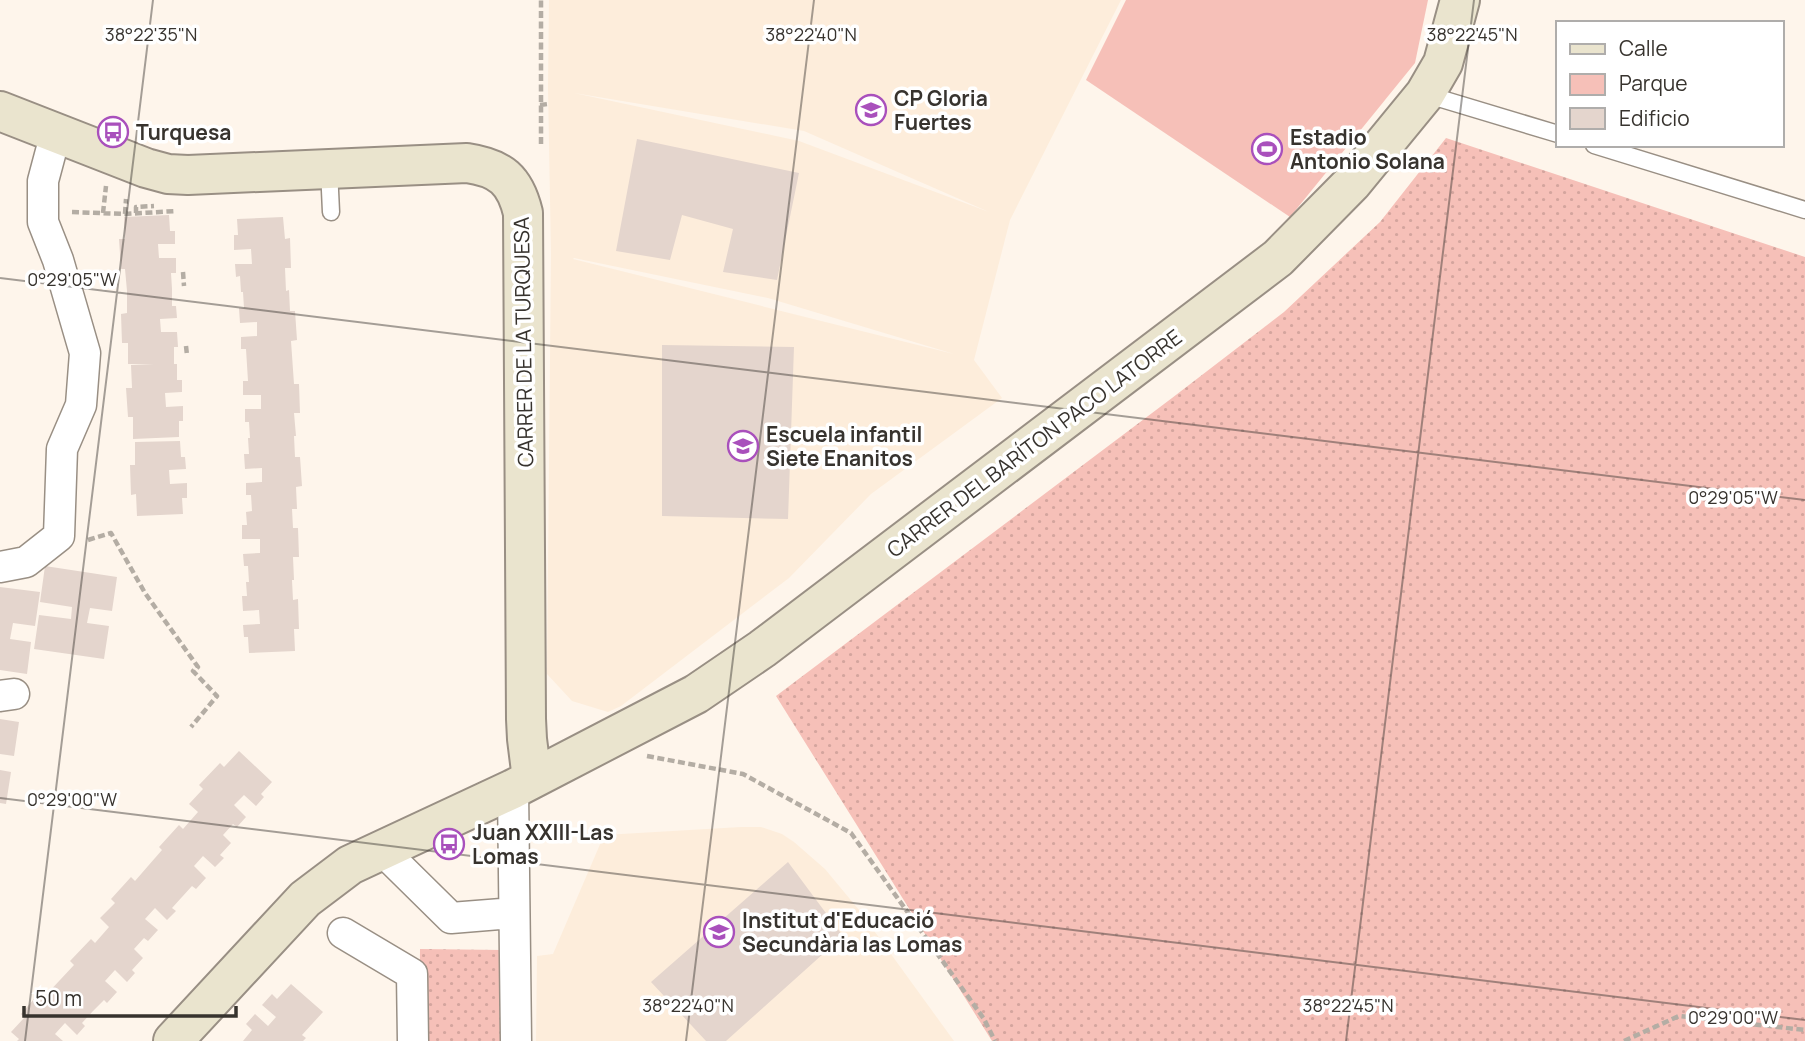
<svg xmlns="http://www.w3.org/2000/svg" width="1805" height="1041" font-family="Manrope,sans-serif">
<defs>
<pattern id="grass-dots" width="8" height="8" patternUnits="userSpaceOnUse" patternTransform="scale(1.75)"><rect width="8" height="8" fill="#f6c0b8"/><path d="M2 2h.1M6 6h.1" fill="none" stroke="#d4a59e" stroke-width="1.8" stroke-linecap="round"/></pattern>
</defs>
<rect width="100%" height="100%" fill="#fef5eb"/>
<path fill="#fdeddb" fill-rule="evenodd" d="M549,0h572l-111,220 -36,140 28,38 -131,96 -82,84 -168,128 -13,6 -36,-11 -25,-27 4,-420 -3,-166zM574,93l230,38 185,81 -190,-71zM574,258l194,40 186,56 -381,-95z
M741,827h20l21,7 12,8 31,27 34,41 95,131h-418l1,-85 16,-2 51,-119z"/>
<path fill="url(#grass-dots)" d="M1446,138l359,119v784h-813l-216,-345 396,-298 112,-86 96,-90z
M420,949l83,1 2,91h-86z"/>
<path fill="#f6c0b8" d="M1126,0h302l-13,63 -125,154 -204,-137z"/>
<path fill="#e4d5cd" d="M637,139l162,34 -22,107 -54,-8 10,-43 -51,-14 -12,45 -54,-9z
M169,215l1,16h5v13h-17l1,14h17v15h-5l1,16v17h4l1,12 -17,1 1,13h16l1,15h-4v17h3v16h5v12l-17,1 1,14 17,-1v15h-4v16l-46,2v-22h-5l-2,-29h6l-1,-23 23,-1h-26v-21h-6l-1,-29 6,-1v-22l-2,-22h-4l-2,-30h6l-1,-22z
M283,217l2,22 5,-1 1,30h-6l1,23 3,-1 1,21h5l2,29 -6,1 3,43h5l1,29h-6l2,23h-2l1,21h5l2,29 -6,1 1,22h-5l1,19h5l1,29h-6l1,23h-2l1,20 5,-1 1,30h-5l1,22 -46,2 -1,-16h-4l-1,-12 17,-1 -1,-14 -16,1 -1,-15h5l-1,-14h3l-1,-16h-4l-1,-12 17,-1v-14h-18v-14h5l-1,-13 6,-1 -1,-16h-5v-12l16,-1v-14l-17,1 -1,-15h5l-1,-16h2l-1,-16h-4v-13h16v-14h-18v-14h5l-2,-32h-5v-12l16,-1v-14l-17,1 -1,-15h5l-1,-16h-2l-1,-16 -4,1 -1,-13h17l-1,-15 -17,1v-15h4l-1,-16z
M662,345l132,2 -6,172 -126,-3z
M180,441l1,16h4l1,12 -17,1 1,14 17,-1v15h-5l1,16 -46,2 -1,-22 -5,1 -1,-30h5v-23z
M45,566l72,11 -5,34 -22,-3 -3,15 22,3 -5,33 -70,-10 5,-34 32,4 1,-12 -32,-5z
M0,587l40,5 -5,34 -22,-3 -3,16 21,3 -4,32 -27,-4z
M0,719l19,3 -5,34 -14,-2z
M239,751l33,31 -11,12 3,3 -8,9 -12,-11 -10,10 12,12 -9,10 -4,-3 -10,11 8,8 -11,12 4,3 -9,9 -12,-11 -9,10 12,12 -10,11 -4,-3 -20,22 4,3 -9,9 -12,-12 -10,11 13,11 -10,11 -4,-3 -10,11 9,9 -11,12 3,3 -8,9 -12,-12 -10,11 12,11 -10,11 -3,-3 -11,11 -11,12 3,3 -8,9 -12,-12 -10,11 8,7h-46l2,-2 -8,-7 13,-14 -3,-4 19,-22 5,4 15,-16 14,-15 -4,-4 21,-22 4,4 14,-16 -9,-9 15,-15 -4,-4 20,-22 4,4 13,-15 14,-16 -3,-3 20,-22 4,4 15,-17 -9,-8 14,-15 -4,-4 21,-22 4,4z
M0,770l11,2 -5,32 -6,-1z
M788,862l55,74 -117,105h-20l-55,-59z
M291,984l32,28 -21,23 4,3 -3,3h-60l9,-11 -6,-6 9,-10 13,12 8,-9 -14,-12 10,-11 5,5z"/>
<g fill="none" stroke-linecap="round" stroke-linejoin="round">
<g stroke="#998f84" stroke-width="19">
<path id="lane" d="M1425,94l133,40
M1594,145l211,65
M329,169l2,43"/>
</g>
<g stroke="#998f84" stroke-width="33">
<path id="street" d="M0,567l26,-5 33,-26 3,-87 19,-44 4,-52 -27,-93 -15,-38v-41l8,-30 7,-17
M0,696l14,-2
M513,789l3,252
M382,850l69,68 62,-5
M343,933l69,41 1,67"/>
</g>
<g stroke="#998f84" stroke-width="42">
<path id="secondary" d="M0,111l146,57 22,6 20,1 279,-12c34,5 48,17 56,50l3,506 1,20 5,40
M173,1041l132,-142 45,-34 163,-76 183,-95 66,-45 516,-391 74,-75 73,-89 18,-31 17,-63"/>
</g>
<path stroke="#b4ada4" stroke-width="4.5" stroke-dasharray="7 3.5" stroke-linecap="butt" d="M540,105l8,-1
M541,144v-144
M72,212l53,2 51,-3
M103,213l3,-27
M136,213v-6l18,-1
M125,214l1,-15
M183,272l1,14
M186,346l1,9
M88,540l23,-7 34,60 53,74 -5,4 24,25 -26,31
M647,756l96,18 108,59 133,186 11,22
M1624,1041l55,-25 126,14"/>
<use href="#lane" stroke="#fff" stroke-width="16"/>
<use href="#street" stroke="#fff" stroke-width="30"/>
<use href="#secondary" stroke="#eae4ce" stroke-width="38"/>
</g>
<path fill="none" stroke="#37332e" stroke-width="2" stroke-opacity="0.45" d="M0,278l1805,222M0,798l1805,222M25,1041l128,-1041M686,1041l128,-1041M1346,1041l128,-1041"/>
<defs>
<g id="school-ring" transform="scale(1.575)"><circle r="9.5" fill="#fff" stroke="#a950bc" stroke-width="1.5"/><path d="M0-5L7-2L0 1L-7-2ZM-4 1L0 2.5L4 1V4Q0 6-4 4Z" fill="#a950bc"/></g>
<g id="bus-ring" transform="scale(1.575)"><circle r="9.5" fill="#fff" stroke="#a950bc" stroke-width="1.5"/><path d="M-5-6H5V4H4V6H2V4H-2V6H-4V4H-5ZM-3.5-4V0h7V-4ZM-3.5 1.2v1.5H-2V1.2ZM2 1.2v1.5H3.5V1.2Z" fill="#a950bc"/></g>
<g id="stadium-ring" transform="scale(1.575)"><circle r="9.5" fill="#fff" stroke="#a950bc" stroke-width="1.5"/><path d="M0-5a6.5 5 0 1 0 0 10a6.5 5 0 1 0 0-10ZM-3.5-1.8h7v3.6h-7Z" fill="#a950bc"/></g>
</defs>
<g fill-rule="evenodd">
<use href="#school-ring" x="871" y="110"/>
<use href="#bus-ring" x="113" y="132"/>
<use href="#stadium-ring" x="1267" y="149"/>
<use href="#school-ring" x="743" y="446"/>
<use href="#bus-ring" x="449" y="844"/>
<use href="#school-ring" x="719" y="932"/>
</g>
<g text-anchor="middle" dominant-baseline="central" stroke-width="7" stroke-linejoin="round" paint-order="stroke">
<g font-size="21" font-weight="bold" fill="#37332e" stroke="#fff" text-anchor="start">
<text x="894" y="98">CP Gloria<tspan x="894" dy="24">Fuertes</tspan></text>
<text x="136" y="132">Turquesa</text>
<text x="1290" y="137">Estadio<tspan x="1290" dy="24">Antonio Solana</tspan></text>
<text x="766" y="434">Escuela infantil<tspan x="766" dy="24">Siete Enanitos</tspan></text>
<text x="472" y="832">Juan XXIII-Las<tspan x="472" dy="24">Lomas</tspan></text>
<text x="742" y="920">Institut d'Educació<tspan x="742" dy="24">Secundària las Lomas</tspan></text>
</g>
<g font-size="21" fill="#37332e" stroke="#fff">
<text transform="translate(523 342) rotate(-91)">CARRER DE LA TURQUESA</text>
<text transform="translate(1034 443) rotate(-37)">CARRER DEL BARÍTON PACO LATORRE</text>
</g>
</g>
<g font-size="18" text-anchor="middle" fill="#37332e" stroke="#fff" stroke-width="7" stroke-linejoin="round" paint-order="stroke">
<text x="151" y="41">38°22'35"N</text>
<text x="811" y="41">38°22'40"N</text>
<text x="1472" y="41">38°22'45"N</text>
<text x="72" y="286">0°29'05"W</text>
<text x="1733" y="504">0°29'05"W</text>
<text x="72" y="806">0°29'00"W</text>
<text x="688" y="1012">38°22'40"N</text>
<text x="1348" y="1012">38°22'45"N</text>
<text x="1733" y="1024">0°29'00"W</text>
</g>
<rect x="1556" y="21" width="228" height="126" fill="#ffffff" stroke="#afadab" stroke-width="2"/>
<rect x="1570" y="44" width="35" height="10" fill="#eae4ce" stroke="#afadab" stroke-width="2"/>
<text x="1619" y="56" font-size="21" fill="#37332e">Calle</text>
<rect x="1570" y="74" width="35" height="21" fill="#f6c0b8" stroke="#afadab" stroke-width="2"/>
<text x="1619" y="91" font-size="21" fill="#37332e">Parque</text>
<rect x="1570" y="108" width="35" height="21" fill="#e4d5cd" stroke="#afadab" stroke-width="2"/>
<text x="1619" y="126" font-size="21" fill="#37332e">Edificio</text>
<path d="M24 1006v10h212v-10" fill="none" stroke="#37332e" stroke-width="3.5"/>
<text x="35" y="1006" font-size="21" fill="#37332e" stroke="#ffffff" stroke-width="5" paint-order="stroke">50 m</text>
</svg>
